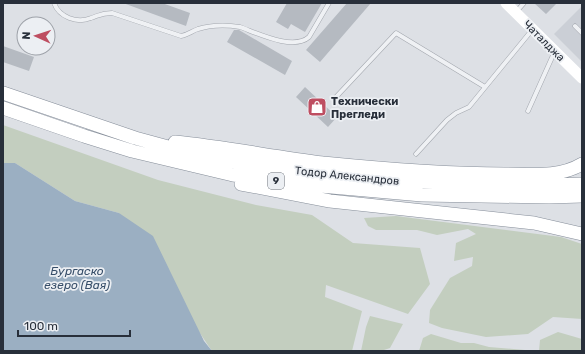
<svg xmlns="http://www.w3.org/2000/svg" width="585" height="354" font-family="Rubik,sans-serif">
<rect width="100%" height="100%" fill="#dde0e5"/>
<path fill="#cbcfd6" d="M582,6v56l-28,-28z"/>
<path fill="#c3cebf" d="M3,125l155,55 98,25 56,10 41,28 67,5 10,36 -22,30 -82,-29 -1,12 37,14 -10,40h-140l-93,-138 -44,-12 -60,-38h-12z
M396,216l165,21 21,7v75l-29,-2 -25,17 -42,3 -44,-9 -13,-5 1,-13 20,-32 22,-12 1,-9 -19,4 2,-18 20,-9 -8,-5 -31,6 -20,-5h-41l-8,-4 -4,-8z
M370,316l33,8 -13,24 -9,3h-20l5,-24z
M558,332l24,7v12h-43l1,-11z
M431,334l30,9h13l15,4 36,3 1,1h-107l4,-13z"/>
<path fill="#9bafc2" d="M3,163h12l60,38 44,12 34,23 51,105 8,10h-209z"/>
<path fill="#b5bac1" d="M123,3h39l28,10 -4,13z
M287,3h35l-17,29 -14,-8 -3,5 -12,-7z
M347,3h24l-51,59 -14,-12z
M534,3h23l-11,11z
M234,30h5l53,31 -7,14 -58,-33z
M3,46l31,11 -5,14 -26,-9z
M305,87l32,30 -9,10 -32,-30z"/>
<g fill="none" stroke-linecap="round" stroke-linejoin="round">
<g stroke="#a3a7ae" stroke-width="5">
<path id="service" d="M54,3c5,14 23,21 37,15 9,-3 11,-5 21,-5l69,23c7,-1 11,-5 17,-7 13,-4 30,-4 42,-2 17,6 53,24 69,10l20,-34
M516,12l8,-9
M575,26l7,7
M336,97l60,-64 89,54
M528,111l26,-58
M416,154l31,-34 9,-7 13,-6 63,-77"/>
</g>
<g stroke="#868e9a" stroke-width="14">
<path id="trunk" d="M3,93l132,45 59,16 45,9 82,11 102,8 123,3 36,-1
M3,108l81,28 48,15 101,24 87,11 102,9 127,2 33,-1
M175,142c50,5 99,15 148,21 60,6 121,11 182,11 25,0 54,4 77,-10
M241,184l89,17 204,22 48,11"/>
</g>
<use href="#service" stroke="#eff1f4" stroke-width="4"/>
<path stroke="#fff" stroke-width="11" d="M506,3l76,75"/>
<use href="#trunk" stroke="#fff" stroke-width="13"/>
</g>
<defs>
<g id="shop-square" transform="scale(1)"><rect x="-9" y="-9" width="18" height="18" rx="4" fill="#be4e61" stroke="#eceff3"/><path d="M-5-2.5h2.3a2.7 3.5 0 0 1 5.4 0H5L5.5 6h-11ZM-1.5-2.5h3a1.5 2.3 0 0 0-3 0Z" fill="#fff"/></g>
</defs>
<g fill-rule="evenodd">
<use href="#shop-square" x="317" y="107"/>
</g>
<g text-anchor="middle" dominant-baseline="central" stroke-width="3.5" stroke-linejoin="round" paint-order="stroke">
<rect fill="#eceff3" stroke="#636972" stroke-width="1" x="268" y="173" width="16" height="16" rx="3"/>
<g font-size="10" font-weight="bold" fill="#282f3a">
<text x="276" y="181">9</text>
</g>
<g font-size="11" fill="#282f3a" stroke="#eceff3">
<text transform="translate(544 41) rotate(45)">Чаталджа</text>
<text transform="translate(347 176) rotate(6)">Тодор Александров</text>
</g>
<g font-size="11" font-weight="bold" fill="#282f3a" stroke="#eceff3" text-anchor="start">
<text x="331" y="101">Технически<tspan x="331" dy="13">Прегледи</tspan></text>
</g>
<g font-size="12" font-style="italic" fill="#374e69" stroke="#eceff3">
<text x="77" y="271">Бургаско<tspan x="77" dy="14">езеро (Вая)</tspan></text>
</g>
</g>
<rect width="585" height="354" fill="none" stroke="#282f3a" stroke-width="8"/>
<g transform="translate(36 36) rotate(273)"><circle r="19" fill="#eceff3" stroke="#9ea2a9"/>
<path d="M0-3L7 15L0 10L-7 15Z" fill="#be4e61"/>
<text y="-6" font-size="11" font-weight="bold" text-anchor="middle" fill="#282f3a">N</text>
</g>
<path d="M18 330v6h112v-6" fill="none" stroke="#282f3a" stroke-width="2"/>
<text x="24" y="330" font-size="12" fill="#282f3a" stroke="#eceff3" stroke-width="3" paint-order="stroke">100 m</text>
</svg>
